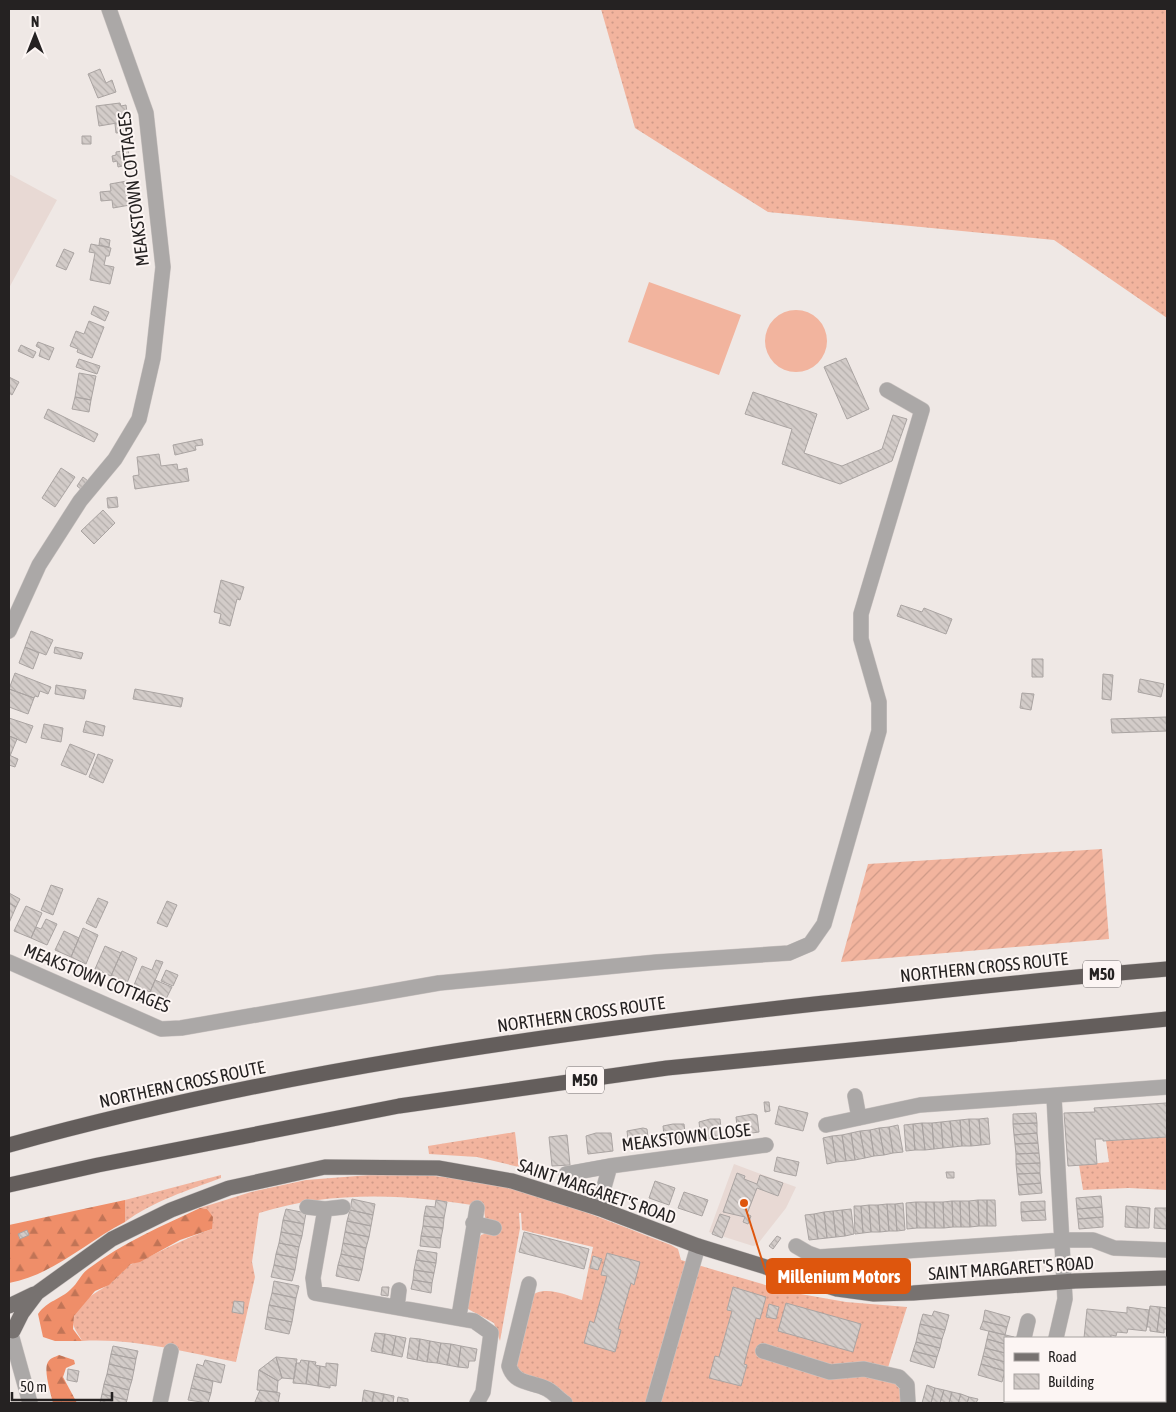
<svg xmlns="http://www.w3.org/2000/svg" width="1176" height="1412" font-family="'Asap Condensed',sans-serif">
<defs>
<pattern id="grass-dots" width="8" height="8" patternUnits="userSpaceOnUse" patternTransform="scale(1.25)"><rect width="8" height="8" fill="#f2b49e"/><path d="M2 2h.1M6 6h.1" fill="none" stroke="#cf9a88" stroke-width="1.8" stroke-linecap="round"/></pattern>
<pattern id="forest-firs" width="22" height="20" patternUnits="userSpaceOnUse" patternTransform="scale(1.25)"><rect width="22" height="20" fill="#ef8e69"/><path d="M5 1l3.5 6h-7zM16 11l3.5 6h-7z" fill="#c17456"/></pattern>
<pattern id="garden-furrows" width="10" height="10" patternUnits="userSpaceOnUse" patternTransform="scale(1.25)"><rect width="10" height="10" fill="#f2b49e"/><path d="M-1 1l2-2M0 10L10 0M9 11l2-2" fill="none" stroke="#cf9a88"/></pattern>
<pattern id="building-back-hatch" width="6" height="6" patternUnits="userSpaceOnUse" patternTransform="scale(1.25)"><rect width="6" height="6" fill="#d3ccc9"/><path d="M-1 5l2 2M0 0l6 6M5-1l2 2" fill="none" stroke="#b5afac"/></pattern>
</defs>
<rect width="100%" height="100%" fill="#efe8e5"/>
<path fill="#e8d9d4" d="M9,174l48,26 -48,88z
M734,1164l62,23 -10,21 -29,37 -4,1 -44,-14z"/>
<path fill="url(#grass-dots)" d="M601,9h566v309l-113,-78 -286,-28 -133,-84z
M515,1132l4,35 -42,-10 -48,-3 -1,-8z
M1167,1137v53l-38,-2 -46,2 -4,-25 30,-3 -3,-21z
M395,1173c29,2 59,4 88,9 64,12 127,40 188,63l7,4 3,11 108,32 57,10 61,5 -21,67 13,3 9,26h-341l-51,-31c2,-16 6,-74 20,-79 14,-6 32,3 46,7l11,-53 -71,-17 -1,-17h-2l1,15 -20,113 -6,-18 -26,-14 -1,-5 10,-63 4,-6 6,-2c0,-10 -3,-17 -3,-26 -75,-13 -152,-17 -225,6l-7,49 3,15 -19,85c-51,-10 -103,-24 -154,-21 -4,-9 -11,-13 -8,-24 4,-17 23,-24 35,-33 8,-5 14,-16 23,-20 27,-11 52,-26 80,-35l-5,-20 -7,-1 51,-16 55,-12z
M221,1175v3c-32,12 -68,23 -96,44v-22z"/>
<path fill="url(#forest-firs)" d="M125,1200v22c-39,20 -72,53 -116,61v-58z
M200,1208l7,1 6,8 -1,12 -32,11 -40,22 -9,2 -22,21 -14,6 -21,25 -1,13 9,12h-27l-12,-4 -5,-23c10,-14 22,-14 33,-25 7,-6 10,-15 17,-20 34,-26 74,-43 112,-61z
M59,1355l15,5 1,4 -9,4 -3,9 14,26h-24c-2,-9 -10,-33 -5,-41 2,-4 7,-5 11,-7z"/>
<path fill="url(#garden-furrows)" d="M1102,849l7,90 -268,23 27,-98z"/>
<path fill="#f2b49e" d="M649,282l92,33 -22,60 -91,-33z
M765 341a31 31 0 1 1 62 0a31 31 0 1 1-62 0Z"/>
<path fill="url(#building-back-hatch)" stroke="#aaa4a2" d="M100,69l6,14 6,-3 4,12 -18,6 -10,-24z
M120,103l1,3 5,-1 1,7 -5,1 1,9 -24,4 -3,-20z
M123,122l2,10 -9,1 -1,-9z
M82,136h9v8h-9z
M128,150l3,14 -13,3 -1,-6 -4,1 -1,-6 4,-1v-3z
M127,181l3,24 -17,3 -1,-8 -11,1 -1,-9 11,-1 -1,-7z
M100,238l10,2 -1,7 -10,-2z
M91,244l20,4 -2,8h-3l-2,9 10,2 -4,17 -20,-4 5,-27 -6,-1z
M64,249l10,4 -8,17 -10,-4z
M94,306l15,6 -4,9 -14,-7z
M89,321l15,6 -12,31 -15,-6 1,-3 -8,-3 6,-15 8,3z
M38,342l16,6 -5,12 -10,-4 2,-7 -5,-3z
M21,345l15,7 -3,6 -15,-7z
M846,358l23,51 -22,10 -23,-52z
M79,359l21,7 -3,8 -21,-7z
M79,373l17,3 -5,24 -16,-3z
M9,377l10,5 -7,13 -3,-2z
M753,392l64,22 -13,39 38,13 40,-17 11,-34 14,4 -15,42 -52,23 -58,-20 10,-35 -47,-15z
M75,397l16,3 -2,12 -17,-3z
M48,409l50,25 -4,8 -50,-24z
M202,439l1,6 -8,1 1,4 -21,5 -2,-10z
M159,454l2,12 16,-2 1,6 9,-2 2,13 -54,8 -2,-13 6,-1 -2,-18z
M61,468l14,9 -20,30 -13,-9z
M83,477l5,4 -6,9 -5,-4z
M117,497l1,10 -10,1 -1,-10z
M103,510l12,13 -21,21 -13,-13z
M221,580l23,7 -4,13 -3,-1 -7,27 -11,-3 2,-9 -7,-2z
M901,605l21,7 2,-4 28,11 -6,15 -49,-18z
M31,631l22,9 -7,15 -21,-8z
M25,647l14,6 -6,16 -14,-6z
M55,647l28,6 -2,6 -27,-6z
M1032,659h11v18h-11z
M15,673l36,14 -3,7 -8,-3 -2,6 -3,-1 -1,2 -25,-9z
M1103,674l10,1 -2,25 -9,-1z
M1140,679l24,5 -3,13 -23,-5z
M56,685l30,5 -2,9 -29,-5z
M9,689l25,9 -6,16 -19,-7z
M135,689l48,9 -2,9 -48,-8z
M1022,693l12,1 -3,16 -11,-2z
M1166,717l1,14 -55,2 -1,-14z
M9,718l24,8 -7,17 -17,-7z
M86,721l19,5 -2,10 -20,-4z
M44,724l19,4 -2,14 -20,-4z
M9,736l8,3 -7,17 -1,-1z
M70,744l25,10 -9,21 -25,-10z
M98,754l15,6 -10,23 -14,-6z
M9,755l9,4 -3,8 -6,-2z
M51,885l12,4 -10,26 -12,-5z
M9,893l11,6 -4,8 -7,-4z
M98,898l10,4 -12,26 -10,-5z
M167,901l10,4 -10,22 -10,-4z
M9,903l7,4 -7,16z
M26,906l16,7 -11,25 -17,-7z
M46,919l11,5 -10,21 -16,-7 5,-11 5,2z
M83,928l15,7 -12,29 -15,-7z
M64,931l15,7 -8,19 -16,-7z
M105,946l16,7 -10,23 -16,-7z
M122,951l15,7 -10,25 -16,-7z
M156,960l7,2 -13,30 -16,-7 8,-19 10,4z
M166,970l12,5 -5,11 -12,-5z
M155,980l17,7 -6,12 -16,-7z
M764,1102h5l1,9 -5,1z
M1166,1103h1v34l-64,4v-2h-8l2,25 -29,2 -4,-53 31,-1 -1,-4z
M779,1106l29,7 -5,18 -28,-7z
M1036,1113l1,10 -24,1v-10z
M753,1114l4,1 2,17 -21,3 -2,-18z
M988,1118l2,26 -9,1 -2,-26z
M710,1119h10l2,18 -21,2 -2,-17z
M969,1119l2,27h-9l-2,-26z
M969,1119h10l2,26 -10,1z
M960,1120l2,26 -9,1 -3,-26z
M950,1121l3,26 -10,1 -2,-26z
M941,1122l2,26 -9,1 -2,-26z
M922,1123l3,27h-10l-2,-26z
M922,1123h10l2,26 -9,1z
M1037,1123v10l-23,2 -1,-11z
M673,1124h11l2,17 -21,3 -2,-18z
M913,1124l2,26 -9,1 -2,-26z
M898,1125l5,27 -10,1 -4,-26z
M889,1127l4,26 -9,2 -5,-27z
M643,1128l4,1 2,17 -20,2 -2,-17z
M879,1128l5,27 -10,1 -4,-26z
M870,1130l4,26 -9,2 -5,-27z
M860,1131l5,27 -10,2 -4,-27z
M596,1133h15l2,18 -25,3 -2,-18z
M851,1133l4,27 -9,1 -4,-26z
M1037,1133l1,10 -23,1 -1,-9z
M567,1135l3,30 -18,1 -3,-29z
M842,1135l4,26 -10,1 -4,-26z
M832,1136l4,26 -9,2 -4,-26z
M1038,1143l1,10 -23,1 -1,-10z
M1039,1153l1,10 -24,1v-10z
M777,1157l22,5 -3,14 -22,-5z
M1040,1163v10l-23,1 -1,-10z
M946,1172h8v6h-7z
M737,1173l8,3 -1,3 13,5 3,-9 23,8 -5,13 -21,-8 -10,26 4,2 -3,8 -5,-2 2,-5 -22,-5z
M1040,1173l1,10 -23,2 -1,-11z
M655,1181l20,7 -6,17 -20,-7z
M1041,1183l1,10 -23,2 -1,-10z
M684,1192l24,8 -6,16 -24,-8z
M1101,1196l1,11 -25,2 -1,-11z
M352,1199l23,5 -2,11 -23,-5z
M436,1200l11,2 -3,16 -20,-2 2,-10 9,1z
M978,1200h9v26h-8z
M978,1200l1,26 -9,1 -1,-26z
M987,1200h8l1,26h-9z
M642,1201l7,3 -2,5 -7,-3z
M952,1201h8l1,26h-8z
M952,1201l1,26 -9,1 -1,-26z
M960,1201h9l1,26h-9z
M1045,1201v9l-24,2v-10z
M916,1202l1,26 -10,1 -1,-26z
M916,1202h10v26h-9z
M926,1202h8l1,26h-9z
M934,1202h9l1,26h-9z
M903,1203l2,27 -8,1 -2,-27z
M887,1204h8l2,27h-8z
M887,1204l2,27 -9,1 -2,-27z
M869,1205h9l2,27h-9z
M869,1205l2,27 -8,1 -2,-27z
M854,1206h7l2,27 -8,1z
M1126,1206l12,1 -1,21 -12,-1z
M1102,1207l1,10 -25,2 -1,-10z
M1138,1207l12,1 -1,20h-12z
M1155,1208h12l-1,21 -12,-1z
M286,1209l20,4 -2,11 -21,-4z
M851,1209l3,25 -9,2 -3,-26z
M350,1210l23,5 -2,11 -24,-5z
M842,1210l3,26 -9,1 -3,-26z
M1045,1210l1,10 -24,1 -1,-9z
M833,1211l3,26 -9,1 -3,-26z
M824,1212l3,26 -9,1 -4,-25z
M720,1214l10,3 -8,21 -10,-4z
M814,1214l4,25 -9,1 -4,-25z
M424,1216l20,2 -1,10 -20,-2z
M1103,1217v10l-24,2 -1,-10z
M283,1220l21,4 -2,12 -21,-4z
M347,1221l24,5 -2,11 -24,-5z
M423,1226l20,2 -2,10 -20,-2z
M27,1230l2,5 -9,4 -2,-5z
M281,1232l21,4 -3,11 -20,-4z
M345,1232l24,5 -3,11 -23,-5z
M524,1232l65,17 -5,20 -65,-17z
M421,1236l20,2 -1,10 -20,-2z
M777,1236l4,2 -8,11 -4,-3z
M279,1243l20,4 -2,11 -21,-4z
M343,1243l23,5 -2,11 -23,-5z
M418,1250l19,3 -1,10 -20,-3z
M607,1253l33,9 -6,23 -3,-2 -13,46 3,1 -6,22 -31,-9 6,-22 4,2 13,-47 -6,-1z
M276,1254l21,4 -2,12 -21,-5z
M341,1254l23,5 -2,11 -24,-5z
M593,1256l9,3 -4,11 -8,-2z
M416,1260l20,3 -2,10 -20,-3z
M274,1265l21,5 -3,11 -21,-4z
M338,1265l24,5 -3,11 -23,-5z
M414,1270l20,3 -2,10 -19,-3z
M413,1280l19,3 -1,10 -20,-4z
M274,1281l25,5 -3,12 -24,-5z
M382,1287h7l-1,9 -7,-1z
M733,1287l33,10 -6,22 -4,-1 -12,46 3,1 -6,21 -32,-8 6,-22 4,1 13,-46 -5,-1z
M272,1293l24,5 -2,12 -25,-5z
M234,1301l10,1 -1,12 -11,-2z
M786,1303l75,21 -8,28 -75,-21z
M769,1304l10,3 -3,12 -10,-2z
M269,1305l25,5 -2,12 -25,-5z
M1150,1306l10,1 -3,25 -7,-1v-4h-3z
M1127,1307l22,3 -3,21 -18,-2 -1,4 -10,-1 -1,4 -5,-1v3h-27l3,-29 40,4z
M1160,1307l7,1v21h-3v4l-7,-1z
M985,1310l25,7 -3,10 -24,-6z
M934,1311l15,4 -4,15 -25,-6 3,-10 9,2z
M267,1317l25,5 -3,12 -24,-5z
M983,1321l24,6 -2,8 -25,-6z
M920,1324l25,6 -3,9 -24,-6z
M989,1331l25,6v1h-9v6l-18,-5z
M375,1333l10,1 -3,19 -11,-2z
M918,1333l24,6 -2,9 -24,-6z
M385,1334l11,2 -4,19 -10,-2z
M396,1336l10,2 -4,19 -10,-2z
M410,1338l10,1 -3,21 -10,-2z
M420,1339l10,2 -3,21 -10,-2z
M987,1339l18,5v9l-20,-5z
M430,1341l11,2 -4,20 -10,-1z
M916,1342l24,6 -3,9 -24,-6z
M441,1343l10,1 -4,21 -10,-2z
M451,1344l10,2 -3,21 -11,-2z
M113,1346l25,5 -2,8 -25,-5z
M461,1346l16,3 -2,12h-6l-1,7 -10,-1z
M985,1348l20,5v9l-22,-6z
M913,1351l24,6 -3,11 -24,-7z
M111,1354l25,5 -2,11 -25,-6z
M983,1356l22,6v9l-24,-7z
M276,1357l21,2 -3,20 -12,-1z
M276,1357l6,21 -4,3 -19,-11z
M205,1360l20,5 -4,18 -27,-7 3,-12 6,2z
M301,1360l8,1 -3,23 -13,-1 3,-20h4z
M309,1361l7,1 -1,3 5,1 -2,20 -12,-2z
M326,1363l12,1 -2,22 -6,-1v3l-12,-2 2,-20 6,1z
M109,1364l25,6 -2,10 -25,-6z
M981,1364l24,7 -3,11 -24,-7z
M68,1369l11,2 -2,11 -10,-2z
M259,1370l19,11 -1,11 -20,-2z
M107,1374l25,6 -3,10 -25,-6z
M194,1376l19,5 -2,12 -20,-5z
M104,1384l25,6 -2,10 -25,-6z
M927,1385l8,3 -4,15h-9z
M191,1388l20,5 -3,10 -20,-3z
M935,1388l9,2 -4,13h-9z
M260,1390l20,3 -2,10 -23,-1z
M364,1390l10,2 -2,11h-10z
M944,1390l8,2 -3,11h-9z
M374,1392l10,2 -2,9h-10z
M952,1392l9,2 -3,9h-9z
M102,1394l25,6 -1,3h-26z
M384,1394l10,2 -1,7h-11z
M961,1394l8,3 -2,6h-9z
M398,1397l10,2v4h-11z
M969,1397l9,2 -2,4h-9z
M1073,1401h23v2h-24z"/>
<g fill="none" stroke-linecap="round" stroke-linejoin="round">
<g stroke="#cbc4c2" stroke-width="16">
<path id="minor" d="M9,631l30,-66 41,-64 35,-42 24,-40 14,-61 10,-91 -17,-154 -37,-104
M9,962l152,67 20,-1 258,-45 218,-21 132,-9 21,-9 14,-20 55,-193v-29l-18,-63v-25l61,-204 -35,-20
M855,1096l4,22
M1054,1097l11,202 -9,39
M826,1125l94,-20 247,-18
M566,1174l44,-8 156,-21
M307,1207l18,2 18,-2
M598,1208l12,-42
M325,1209l-12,69 2,15 159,28 17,12 -8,59 -6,11
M473,1223l21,5
M796,1246l12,7 11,4 244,-17h30l21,8 53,2
M529,1284l-20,82c6,19 22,15 38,23 6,3 12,10 18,14
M397,1307l2,-17
M459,1316l18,-108
M12,1338l18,65
M1024,1338l4,-17
M763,1351l67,21 34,-3 35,8 8,8 1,18
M1165,1370h2
M160,1403l11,-52
M653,1403l45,-157
M1014,1403l1,-2
M1048,1403v-2
M1117,1403l1,-2"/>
</g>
<g stroke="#cbc4c2" stroke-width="16">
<path id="major" d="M9,1306l25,-12
M13,1331l9,-18 15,-20 75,-54 59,-29 58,-22 96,-21 113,1 74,13 86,27 100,38 139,43 37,5 39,-1 162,-12 92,-3"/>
</g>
<g stroke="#cbc4c2" stroke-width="16">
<path id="highway" d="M9,1145c263,-73 536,-111 806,-141 118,-12 235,-26 352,-35
M9,1185l89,-20 301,-59 268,-38 500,-49"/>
</g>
<use href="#minor" stroke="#aba8a7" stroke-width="15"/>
<use href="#major" stroke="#777270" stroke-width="15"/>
<use href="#highway" stroke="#645e5c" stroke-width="15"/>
</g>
<g text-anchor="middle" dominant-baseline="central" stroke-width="4" stroke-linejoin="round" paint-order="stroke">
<g fill="#fcf5f3" stroke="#666161" stroke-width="1">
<rect x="1083" y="960.5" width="38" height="27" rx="4"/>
<rect x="566" y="1066.5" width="38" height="27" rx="4"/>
</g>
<g font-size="16" font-weight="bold" fill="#252222">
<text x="1102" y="974">M50</text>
<text x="585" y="1080">M50</text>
</g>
<g font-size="18" fill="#252222" stroke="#fcf5f3">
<text transform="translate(133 189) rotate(-97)">MEAKSTOWN COTTAGES</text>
<text transform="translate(984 967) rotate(-6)">NORTHERN CROSS ROUTE</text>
<text transform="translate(97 978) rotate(22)">MEAKSTOWN COTTAGES</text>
<text transform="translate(581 1014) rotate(-8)">NORTHERN CROSS ROUTE</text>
<text transform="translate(182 1084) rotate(-12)">NORTHERN CROSS ROUTE</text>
<text transform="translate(686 1137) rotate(-7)">MEAKSTOWN CLOSE</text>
<text transform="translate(597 1191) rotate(19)">SAINT MARGARET'S ROAD</text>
<text transform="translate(1011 1268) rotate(-4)">SAINT MARGARET'S ROAD</text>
</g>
</g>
<path fill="none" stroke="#de560d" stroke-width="2" d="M744 1203L767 1276"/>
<circle fill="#de560d" stroke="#fcf5f3" stroke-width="2" cx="744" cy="1203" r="5"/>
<rect fill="#de560d" stroke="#de560d" stroke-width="2" x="767" y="1259" width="143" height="34" rx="5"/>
<g font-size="19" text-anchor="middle" font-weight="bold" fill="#fff">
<text x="839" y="1283">Millenium Motors</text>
</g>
<rect width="1176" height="1412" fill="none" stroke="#252222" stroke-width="20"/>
<rect x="1004" y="1337" width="162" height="65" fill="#fcf5f3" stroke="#a6a19f"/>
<rect x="1014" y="1353" width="25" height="8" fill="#777270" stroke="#a6a19f"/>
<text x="1048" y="1362" font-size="15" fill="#252222">Road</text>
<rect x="1014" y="1374" width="25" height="15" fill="url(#building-back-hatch)" stroke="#a6a19f"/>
<text x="1048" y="1387" font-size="15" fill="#252222">Building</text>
<g transform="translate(35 35)" stroke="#fcf5f3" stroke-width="4" paint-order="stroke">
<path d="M0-4L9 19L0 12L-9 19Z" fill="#252222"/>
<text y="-8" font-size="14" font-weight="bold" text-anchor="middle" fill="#252222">N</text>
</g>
<path d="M12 1392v8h100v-8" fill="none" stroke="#252222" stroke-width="2.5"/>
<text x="20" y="1392" font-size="15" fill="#252222" stroke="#fcf5f3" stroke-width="4" paint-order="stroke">50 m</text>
</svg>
